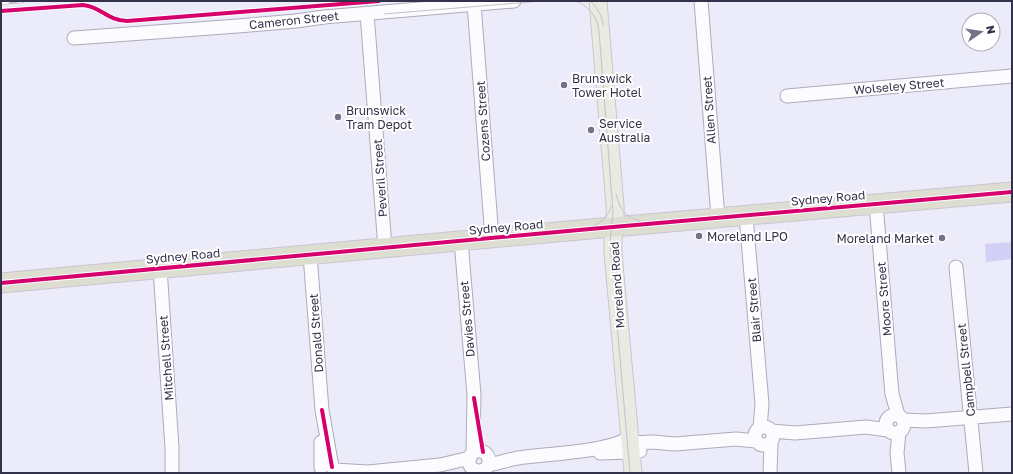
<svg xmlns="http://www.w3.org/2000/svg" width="1013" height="474" font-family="'Golos Text',sans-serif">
<rect width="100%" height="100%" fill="#ecebf9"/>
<path fill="#d3cff6" d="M1012,242v17l-26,3 -1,-18z"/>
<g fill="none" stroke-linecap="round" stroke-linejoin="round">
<g stroke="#acabbb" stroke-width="15">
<path id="minor" d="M701,1l17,217
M474,4l18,234
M367,13l18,235
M74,38l164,-12 58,-5 28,-4 190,-16
M787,96l225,-20
M876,204l16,190 6,21
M746,216l16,188 -2,24
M461,241l13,154 -1,58
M310,255l12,155 10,57
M956,267l20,206
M160,268l12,180v25
M886 424a9 9 0 1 1 18 0a9 9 0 1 1-18 0Z
M903,420l23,1 86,-7
M755 436a9 9 0 1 1 18 0a9 9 0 1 1-18 0Z
M772,431l23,2 71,-6 22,3
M630,443l23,-1 22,2 61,-5 20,2
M469 461a10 10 0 1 1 20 0a10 10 0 1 1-20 0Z
M600,453l29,-1 11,-1
M488,465c10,-2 20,-5 30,-7 24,-4 98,-6 112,-22
M321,468v-26
M334,470l34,2 72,-7 30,-7
M770,473l1,-30
M899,473l-2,-20 2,-21"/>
</g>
<g stroke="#c7c7d1" stroke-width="19">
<path id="major" d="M598,1l17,205c1,16 -3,31 -2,47l20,220"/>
</g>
<g stroke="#c7c7d1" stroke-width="21">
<path id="highway" d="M1,283l578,-53 433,-38"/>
</g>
<use href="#minor" stroke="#fcfcfe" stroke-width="13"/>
<use href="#major" stroke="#eaeae3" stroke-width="17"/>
<use href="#highway" stroke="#deddd2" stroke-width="19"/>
<path stroke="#c3c2c8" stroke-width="1" d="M576,1c14,6 21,16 23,30l14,181 -3,31 20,230
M590,1c7,6 12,14 13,24
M384,14l158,-13
M616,194c4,15 9,24 25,27
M593,226c10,-4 16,-10 18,-20
M1,281l1011,-91"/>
<g stroke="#c3c2c8" stroke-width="4">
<path id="rail" d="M1,3l22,-2"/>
</g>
<use href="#rail" stroke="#fff" stroke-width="2.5" stroke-dasharray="8" stroke-linecap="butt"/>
<g stroke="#fff" stroke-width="6">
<path id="cycleway" d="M1,11l82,-6c17,1 25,16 44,16l252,-20
M1,283l578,-53 433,-38
M474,398l9,54
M322,410l10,57"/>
</g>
<use href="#cycleway" stroke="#d6006c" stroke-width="4"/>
</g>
<g fill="#747287" stroke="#fff" stroke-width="1.5">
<circle cx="564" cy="85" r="4"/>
<circle cx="338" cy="117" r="4"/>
<circle cx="591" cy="130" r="4"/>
<circle cx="699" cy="236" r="4"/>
<circle cx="942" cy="238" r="4"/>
</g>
<g text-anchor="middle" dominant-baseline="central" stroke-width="4" stroke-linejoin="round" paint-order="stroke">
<g font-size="12" fill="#34314a" stroke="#fff">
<text transform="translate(294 20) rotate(-6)">Cameron Street</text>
<text transform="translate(899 86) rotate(-5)">Wolseley Street</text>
<text transform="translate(709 110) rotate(-94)">Allen Street</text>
<text transform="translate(483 121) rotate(-94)">Cozens Street</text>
<text transform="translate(380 178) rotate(-94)">Peveril Street</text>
<text transform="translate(828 198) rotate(-5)">Sydney Road</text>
<text transform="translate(506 227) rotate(-5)">Sydney Road</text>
<text transform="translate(183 256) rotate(-5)">Sydney Road</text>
<text transform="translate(617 285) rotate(-94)">Moreland Road</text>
<text transform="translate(884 299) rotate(-95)">Moore Street</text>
<text transform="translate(754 310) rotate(-95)">Blair Street</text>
<text transform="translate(467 319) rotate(-95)">Davies Street</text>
<text transform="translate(316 333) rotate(-94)">Donald Street</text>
<text transform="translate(166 358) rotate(-94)">Mitchell Street</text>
<text transform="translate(966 370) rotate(-96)">Campbell Street</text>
</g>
<g font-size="12" fill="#34314a" stroke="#fff" text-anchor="start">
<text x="572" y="78">Brunswick<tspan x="572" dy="14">Tower Hotel</tspan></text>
<text x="346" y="110">Brunswick<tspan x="346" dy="14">Tram Depot</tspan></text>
<text x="599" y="123">Service<tspan x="599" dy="14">Australia</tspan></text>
<text x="707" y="236">Moreland LPO</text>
<text x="934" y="238" text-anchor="end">Moreland Market</text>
</g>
</g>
<rect width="1013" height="474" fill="none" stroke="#34314a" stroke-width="4"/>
<g transform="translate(981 32) rotate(77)"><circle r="19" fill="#ffffff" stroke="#aeadb7"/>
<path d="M0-3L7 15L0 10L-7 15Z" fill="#747287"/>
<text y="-6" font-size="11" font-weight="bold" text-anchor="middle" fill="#34314a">N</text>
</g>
</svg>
